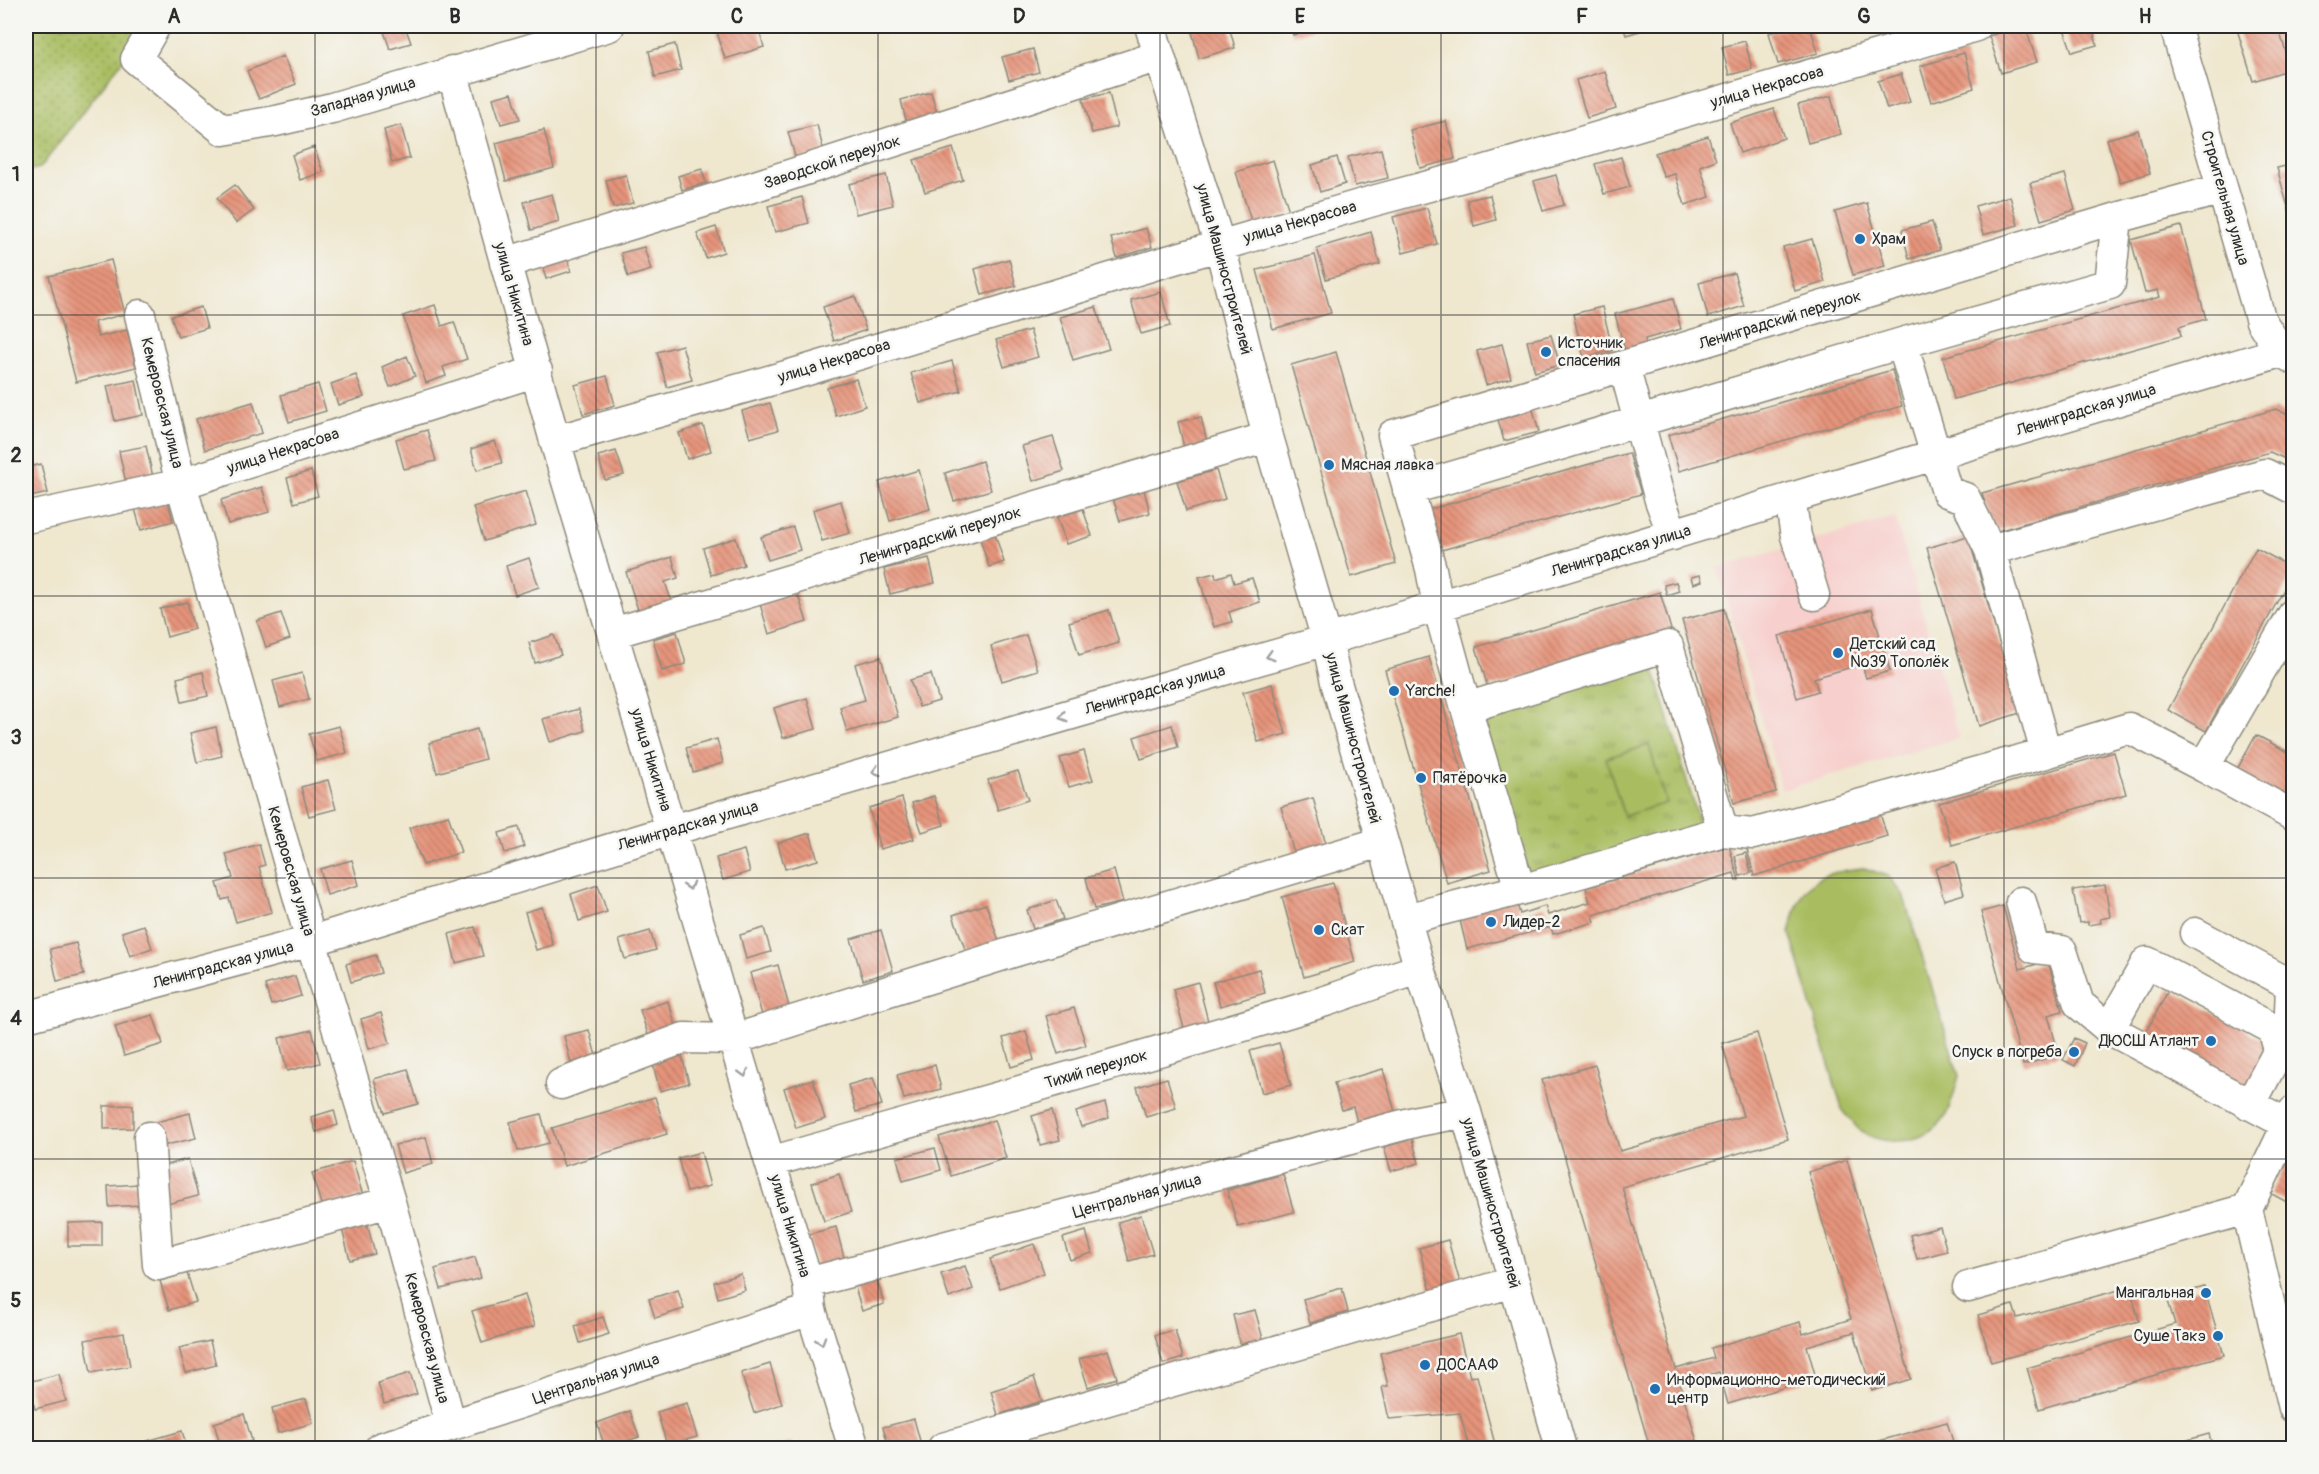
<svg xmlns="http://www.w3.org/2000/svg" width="2319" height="1474" font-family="Pangolin,sans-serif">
<defs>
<pattern id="grass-tufts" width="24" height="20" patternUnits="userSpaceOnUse" patternTransform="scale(1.5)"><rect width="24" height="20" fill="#a9bd61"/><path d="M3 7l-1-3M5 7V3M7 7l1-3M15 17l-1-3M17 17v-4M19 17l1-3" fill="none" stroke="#8a9a50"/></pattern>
<pattern id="garden-dots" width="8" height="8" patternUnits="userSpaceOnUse" patternTransform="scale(1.5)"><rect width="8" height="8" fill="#a9bd61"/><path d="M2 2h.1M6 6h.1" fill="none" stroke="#8a9a50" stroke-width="1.8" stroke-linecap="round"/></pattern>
<pattern id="building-back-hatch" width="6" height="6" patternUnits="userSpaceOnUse" patternTransform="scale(1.5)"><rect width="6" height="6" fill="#e6947b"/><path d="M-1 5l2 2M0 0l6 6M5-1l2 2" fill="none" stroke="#bb7965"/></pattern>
</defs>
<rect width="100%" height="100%" fill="#f6f6f2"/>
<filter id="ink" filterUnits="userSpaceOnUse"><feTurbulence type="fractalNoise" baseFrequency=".0167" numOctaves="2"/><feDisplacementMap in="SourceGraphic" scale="12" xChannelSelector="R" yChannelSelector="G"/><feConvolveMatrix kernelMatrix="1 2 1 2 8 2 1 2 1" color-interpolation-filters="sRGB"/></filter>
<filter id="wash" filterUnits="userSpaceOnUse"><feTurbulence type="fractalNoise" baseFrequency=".008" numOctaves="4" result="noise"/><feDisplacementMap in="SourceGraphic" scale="24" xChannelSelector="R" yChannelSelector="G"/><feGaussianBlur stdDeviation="1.35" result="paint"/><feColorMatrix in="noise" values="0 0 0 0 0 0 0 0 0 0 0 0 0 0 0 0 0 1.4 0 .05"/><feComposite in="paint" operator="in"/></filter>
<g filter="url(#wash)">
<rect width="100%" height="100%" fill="#efe7ce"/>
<path fill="#f7d0cd" d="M1895,517l64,221 -177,52 -65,-222z"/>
<path fill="url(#grass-tufts)" stroke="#6a7446" stroke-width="1.5" d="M1651,659l49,166 -174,52 -50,-166z"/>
<path fill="#a9bd61" stroke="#6a7446" stroke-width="1.5" d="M1649,745l17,58 -42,13 -18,-58z
M1864,868l24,8 15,18 56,182c-5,16 -9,40 -23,51 -19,17 -54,19 -75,4 -7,-5 -13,-15 -19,-22l-52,-176c10,-51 24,-60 74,-65z"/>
<path fill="url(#garden-dots)" stroke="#6a7446" stroke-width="1.5" d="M26,26h123l-109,142 -14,3z"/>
<g id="blocks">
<path fill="url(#building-back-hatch)" d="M382,26h23l6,17 -21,6z
M738,26h20l6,21 -39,12 -8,-27z
M1200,26h29l6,22 -36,10 -8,-30z
M1290,26h34l-31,9z
M1623,26h34l-31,9z
M1795,26h15l8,27 -40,11 -9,-31z
M2020,26h5l12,36 -36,11 -12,-37z
M2063,26h29l5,19 -25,7z
M2236,26h42l13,43 -38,12z
M1745,41l7,28 -23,6 -7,-28z
M675,44l6,26 -26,7 -6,-26z
M1033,49l6,23 -30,8 -7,-23z
M1964,53l10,35 -43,14 -11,-36z
M283,56l13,28 -37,15 -12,-28z
M1605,71l11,38 -29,9 -11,-38z
M1901,74l9,28 -23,7 -9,-28z
M931,92l7,25 -31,8 -6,-25z
M512,93l8,26 -19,5 -8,-26z
M1109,93l8,34 -25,6 -9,-34z
M1831,96l10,38 -33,9 -10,-38z
M1774,109l10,29 -44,15 -10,-30z
M1446,121l9,38 -35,9 -10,-38z
M401,125l9,33 -18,5 -8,-33z
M817,125l7,27 -28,8 -8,-28z
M544,130l10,38 -48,13 -10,-38z
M2138,130l12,43 -30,9 -13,-43z
M1708,136l8,24 -16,6 10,31 -25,8 -10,-31 -11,3 -9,-24z
M314,147l9,25 -23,8 -8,-25z
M953,148l10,32 -38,12 -11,-32z
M1381,149l7,29 -33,8 -7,-29z
M1337,157l8,27 -25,8 -8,-27z
M1621,157l9,30 -26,7 -9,-30z
M1273,160l17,54 -37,13 -17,-55z
M2294,164v61h-1l-16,-57z
M702,169l4,14 -24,7 -4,-14z
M2065,174l10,36 -34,10 -11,-37z
M626,175l7,28 -20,5 -7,-28z
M886,175l7,30 -37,9 -7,-30z
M1556,175l8,30 -21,6 -9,-30z
M235,185l19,25 -18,13 -19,-25z
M552,194l7,28 -28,8 -7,-28z
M1490,195l6,25 -22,6 -7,-26z
M2010,196l8,29 -35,10 -8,-29z
M802,197l7,26 -34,9 -7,-26z
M1867,203l18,63 -32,9 -18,-63z
M1427,208l10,36 -34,9 -10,-36z
M1932,222l8,28 -31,9 -7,-29z
M2181,226l25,93 -27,8 2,9 -227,63 -11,-42 217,-60 -2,-7 -13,3 -14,-53z
M716,227l8,25 -18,6 -9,-25z
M1146,228l6,19 -35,11 -6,-20z
M1371,232l9,32 -54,15 -9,-31z
M1812,239l13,43 -30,9 -12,-44z
M644,247l7,23 -23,7 -7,-24z
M565,250l6,21 -25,8 -6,-22z
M1315,255l16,58 -58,16 -16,-59z
M1009,259l7,27 -34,9 -7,-26z
M111,260l14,54 -31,8 4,15 29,-7 9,37 -60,15 -27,-106z
M1734,273l10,33 -36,11 -9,-34z
M1161,292l9,34 -29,8 -10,-34z
M855,296l11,34 -32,11 -11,-34z
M1673,299l8,30 -36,10 1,6 -21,6 -10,-37z
M435,305l7,21 12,-4 13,37 -24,8 3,9 -20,7 -23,-67z
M201,307l6,21 -29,9 -7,-21z
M1096,307l13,42 -36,11 -13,-43z
M1602,307l11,43 -29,8 -11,-44z
M1030,330l8,27 -34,10 -8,-27z
M1551,335l9,30 -25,7 -8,-31z
M1502,344l9,34 -25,7 -9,-34z
M682,345l10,35 -25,7 -10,-35z
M1336,352l60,212 -45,13 -60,-212z
M407,356l8,20 -25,11 -8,-20z
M952,361l9,30 -41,12 -9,-30z
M1892,370l10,36 -223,65 -11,-36z
M356,375l8,22 -26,8 -7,-21z
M607,376l8,29 -32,9 -8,-29z
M856,379l9,27 -29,10 -9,-28z
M136,380l7,35 -28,6 -8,-35z
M318,384l8,27 -37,11 -8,-27z
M253,402l9,31 -57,17 -9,-31z
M770,403l8,27 -28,8 -8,-27z
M2276,409l18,9v45l-24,-11 -276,80 -12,-39z
M1533,410l6,22 -35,9 -6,-21z
M1201,417l7,29 -23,6 -7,-30z
M703,425l8,26 -24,8 -8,-26z
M427,430l9,31 -32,8 -8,-30z
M1053,437l11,34 -31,10 -11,-35z
M495,441l7,22 -25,7 -6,-21z
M146,446l7,31 -27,6 -7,-32z
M616,451l8,24 -19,5 -7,-24z
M1629,453l12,41 -203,57 -11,-41z
M982,461l9,29 -37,11 -9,-28z
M41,464l7,29 -22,5v-30z
M919,470l11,39 -40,12 -11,-39z
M1216,470l9,29 -39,12 -9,-30z
M311,471l7,25 -24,7 -7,-25z
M1143,486l7,27 -30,8 -8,-26z
M262,487l7,25 -41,12 -7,-24z
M526,491l10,34 -52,16 -11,-34z
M168,501l5,20 -32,9 -6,-21z
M841,501l9,32 -28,8 -9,-31z
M1083,509l9,27 -26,8 -9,-27z
M793,527l7,23 -32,10 -7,-23z
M995,534l9,28 -15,5 -9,-28z
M1968,536l52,177 -41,13 -52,-178z
M736,538l8,27 -33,10 -8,-27z
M2256,548l38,21v2l-88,160 -38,-21z
M672,557l6,21 -13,4 7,21 -33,10 -13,-41z
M529,558l10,29 -24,8 -9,-29z
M929,558l6,25 -45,11 -6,-25z
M1215,573l1,5 15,-5 3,10 18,-5 8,24 -31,10 3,10 -18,5 -15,-50z
M1700,575l2,6 -9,3 -2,-7z
M1676,582l3,9 -12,4 -3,-10z
M797,592l10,30 -38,12 -9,-30z
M1660,592l12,41 -184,55 -12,-41z
M187,602l7,27 -27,8 -7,-28z
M1724,609l52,183 -42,11 -52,-183z
M1872,609l18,62 -24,7 -4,-14 -48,14 4,13 -21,7 -18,-62z
M1109,610l10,33 -40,12 -10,-33z
M281,613l9,26 -24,8 -9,-26z
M677,632l9,32 -24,7 -9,-32z
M554,635l7,20 -26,8 -6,-20z
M1026,635l12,35 -36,11 -11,-35z
M881,657l17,60 -51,15 -7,-25 25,-7 -10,-36z
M1429,657l62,213 -44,13 -62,-213z
M203,672l5,24 -26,6 -5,-24z
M302,673l7,26 -29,8 -7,-26z
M931,674l8,27 -20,6 -9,-27z
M1272,684l14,50 -28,8 -15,-50z
M807,698l9,31 -33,9 -9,-30z
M579,709l6,22 -35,11 -7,-23z
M1172,725l6,22 -37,12 -7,-22z
M339,726l8,27 -30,8 -8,-27z
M216,727l6,29 -25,6 -7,-29z
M477,729l8,30 -48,14 -8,-30z
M2256,735l38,20v52l-60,-32z
M717,739l6,24 -30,9 -7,-24z
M1084,751l9,29 -24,7 -9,-29z
M2114,752l12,42 -174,51 -13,-42z
M1018,771l10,29 -30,10 -10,-30z
M328,780l8,29 -27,7 -8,-29z
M934,796l10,29 -22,7 -10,-29z
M902,798l12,41 -34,10 -11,-41z
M1313,798l14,50 -32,9 -14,-50z
M1879,810l8,26 -133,40 -7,-27z
M448,815l13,37 -38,13 -14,-37z
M519,827l5,20 -19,6 -6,-20z
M810,833l8,27 -33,9 -7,-26z
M259,844l6,21 -6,2 13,45 -36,10 -7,-24 -7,2 -5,-17 16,-5 -7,-24z
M1729,846l10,34 -3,1 -2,-8 -141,42 2,7 -42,12 -2,-7 -84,22 -9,-37 57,-15 5,17 25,-8 3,9 42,-13 -4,-14z
M744,850l6,22 -27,8 -7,-22z
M1746,853l5,20 -11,3 -5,-20z
M352,860l7,25 -32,10 -7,-26z
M1955,862l9,32 -20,6 -9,-32z
M1114,870l9,32 -29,7 -8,-31z
M1333,883l22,79 -51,15 -22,-80z
M598,885l9,27 -28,9 -8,-27z
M2105,885l5,32 -10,2 1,4 -13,2v-3l-9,1 -6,-33z
M1056,900l7,19 -30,10 -6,-19z
M986,904l13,37 -33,11 -13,-37z
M2003,906l17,63 28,-8 14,50 -14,4 11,40 -36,10 -42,-153z
M542,907l11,38 -17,5 -11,-38z
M144,925l8,23 -22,8 -8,-24z
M475,927l8,29 -27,7 -7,-29z
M764,928l7,24 -25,7 -6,-24z
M881,930l12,41 -30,9 -12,-41z
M650,931l6,19 -31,9 -6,-19z
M76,943l8,32 -27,6 -7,-32z
M376,955l5,18 -30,9 -5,-18z
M778,965l11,42 -27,8 -12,-42z
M1259,969l6,24 -45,13 -7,-24z
M295,976l6,20 -30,9 -6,-20z
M1198,982l10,39 -24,7 -11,-39z
M2169,989l108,58 -25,45 -107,-58z
M668,1001l10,31 -28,9 -10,-31z
M1074,1008l12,37 -28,9 -12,-38z
M381,1013l9,30 -21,6 -8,-30z
M153,1015l10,29 -39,12 -9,-30z
M312,1030l8,33 -33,8 -8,-33z
M589,1030l7,26 -25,7 -7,-27z
M1026,1031l8,29 -23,7 -8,-29z
M1757,1033l31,106 -166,48 54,182 38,-11 -3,-10 89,-26 3,12 48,-15 -43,-147 39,-12 64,219 -39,12 -18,-59 -47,14 9,32 -88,26 -9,-32 -39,12 19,64h-49l-108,-368 53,-15 25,86 123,-35 -21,-73z
M2074,1038l11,5 -10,23 -12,-6z
M1279,1043l12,42 -29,8 -12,-42z
M680,1049l9,34 -29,8 -9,-34z
M935,1065l6,24 -37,10 -7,-24z
M408,1069l10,35 -33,9 -11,-34z
M1383,1069l14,50 -38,10 -6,-22 -11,3 -8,-27z
M873,1078l9,27 -26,7 -8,-27z
M1167,1078l9,30 -30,9 -9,-30z
M813,1079l12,40 -29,9 -12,-40z
M655,1097l12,37 -103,32 -12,-38z
M1105,1103l4,15 -28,9 -5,-15z
M133,1105v23l-29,1v-23z
M334,1110l4,15 -22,7 -5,-15z
M1052,1110l8,30 -20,5 -8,-29z
M190,1113l6,25 -34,8 -6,-24z
M541,1114l8,29 -31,8 -8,-29z
M994,1120l12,38 -55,18 -12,-39z
M426,1137l7,27 -30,9 -8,-28z
M1412,1139l7,24 -28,8 -7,-24z
M935,1148l6,22 -38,11 -6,-23z
M2294,1150v56l-24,-13z
M701,1152l9,34 -23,6 -9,-34z
M188,1159l10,37 -31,8 -11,-36z
M353,1161l10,35 -41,12 -10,-35z
M839,1174l12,38 -27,9 -12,-38z
M1283,1174l11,38 -56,15 -11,-37z
M139,1184l1,21 -31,2 -1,-21z
M1141,1215l12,39 -24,7 -11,-39z
M102,1222v24h-34v-23z
M367,1223l8,31 -25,6 -8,-31z
M836,1227l11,42 -28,7 -10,-42z
M1940,1227l7,24 -30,8 -7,-24z
M1086,1231l6,22 -22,7 -7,-22z
M1448,1240l12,43 -29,8 -12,-43z
M1034,1244l10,29 -44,15 -10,-29z
M475,1257l6,21 -40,11 -6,-20z
M965,1266l8,23 -24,9 -8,-24z
M187,1273l9,29 -27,8 -9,-29z
M741,1274l4,16 -27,8 -4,-16z
M877,1280l7,24 -22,7 -7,-24z
M2130,1287l9,34 -148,41 -13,-47 35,-10 4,13z
M2204,1287l20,68 -185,54 -12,-41 148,-44 -8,-26z
M1342,1288l6,24 -38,11 -7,-24z
M678,1290l6,19 -29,9 -6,-19z
M525,1295l10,31 -53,17 -10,-32z
M1255,1310l8,29 -23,5 -7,-29z
M603,1317l6,17 -29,9 -5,-17z
M1175,1330l8,28 -20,6 -8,-29z
M124,1333l6,33 -39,7 -6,-33z
M1459,1334l11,43 7,-1 19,72h-27l-9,-35 -71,6 -7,-32 6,-1 -8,-33z
M210,1341l6,24 -30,8 -7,-25z
M1108,1350l9,28 -29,9 -9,-28z
M770,1364l12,40 -28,9 -13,-40z
M410,1373l7,21 -33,10 -6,-21z
M59,1374l7,27 -31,8 -7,-27z
M1034,1377l8,24 -44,14 -7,-24z
M306,1399l7,24 -35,10 -6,-25z
M687,1403l10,34 -30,8 -10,-33z
M630,1411l9,26 -34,11 -8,-25z
M244,1414l8,27 -31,7 -7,-25z
M914,1419l8,29h-33l-6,-21z
M1947,1422l8,26h-101z
M182,1431l5,17h-38l-2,-7z
M2209,1434l4,14h-46l-1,-2z
M791,1443l2,5h-22z"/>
</g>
</g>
<g filter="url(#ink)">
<use href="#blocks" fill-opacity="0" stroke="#8d897c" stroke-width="1.5"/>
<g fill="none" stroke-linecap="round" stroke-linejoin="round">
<g stroke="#8d897c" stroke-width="33">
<path id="minor" d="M155,26l-19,33 87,71 53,-9 56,-13 277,-82
M1150,26l70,220 48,191 59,203 9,42 84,287 46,143 95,336
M2175,26l86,295 20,31 13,7
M452,71l103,370 215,721 38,121 3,27 43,138
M505,263l244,-75 410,-132
M140,315l41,169 130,457 79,261 61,223
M1902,343l45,149 18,6 25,52 56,203 83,-25 75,39 90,-154
M1624,366l36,134 13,35
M555,441l249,-70 360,-109 209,-61 93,-25 510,-150
M1408,490l494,-147 208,-59 7,-66
M1790,499l6,37 18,59
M26,518l155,-34 356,-113
M1990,550l275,-76 29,15
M613,633l655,-196
M1466,708l202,-62 55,185
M2204,767l90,49
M1520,889l-54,-181 -28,-102 -7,-37 -38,-134 724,-217 105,-29
M2021,902l13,46 28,3 17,53 30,25
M1406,919l129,-33 188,-55 30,3 293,-81
M2195,933l96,52 -1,27 4,11
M26,1017l285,-76 361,-111 655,-190 500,-153 467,-139
M561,1084l123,-46 51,1 278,-87 369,-110
M2250,1105l29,-55 -6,-21 -126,-67 -38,67 178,95
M2294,1111l-47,98 47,199
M149,1137l9,128 232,-63
M770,1162c182,-52 365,-102 546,-158 35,-11 69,-25 104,-35
M808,1283l610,-162 48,-9
M1968,1287l279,-78
M380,1448l431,-138
M943,1448l570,-166"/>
</g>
<use href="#minor" stroke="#fff" stroke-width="30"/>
</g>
<defs><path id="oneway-chevron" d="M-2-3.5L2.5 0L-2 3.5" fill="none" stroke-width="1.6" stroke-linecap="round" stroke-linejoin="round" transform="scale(1.5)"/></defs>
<g stroke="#a0a0a0">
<use href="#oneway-chevron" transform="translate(1270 656) rotate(164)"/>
<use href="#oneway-chevron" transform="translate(1063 717) rotate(164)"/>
<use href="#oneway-chevron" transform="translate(876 771) rotate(164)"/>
<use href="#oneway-chevron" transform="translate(689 886) rotate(73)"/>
<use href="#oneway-chevron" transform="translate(744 1073) rotate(74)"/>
<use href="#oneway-chevron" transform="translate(821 1341) rotate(73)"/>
</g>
</g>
<path fill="none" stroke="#2b2b2b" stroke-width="1.5" stroke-opacity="0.55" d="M315,26v1422M596,26v1422M878,26v1422M1160,26v1422M1441,26v1422M1723,26v1422M2004,26v1422M26,315h2268M26,596h2268M26,878h2268M26,1159h2268"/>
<g fill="#1f6fb2" stroke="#f6f6f2" stroke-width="2">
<circle cx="1860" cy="239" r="6"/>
<circle cx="1546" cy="352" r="6"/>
<circle cx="1329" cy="465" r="6"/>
<circle cx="1838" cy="653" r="6"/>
<circle cx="1394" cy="691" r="6"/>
<circle cx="1421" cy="778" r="6"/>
<circle cx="1491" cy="922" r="6"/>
<circle cx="1319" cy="930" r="6"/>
<circle cx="2211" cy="1041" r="6"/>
<circle cx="2074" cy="1052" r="6"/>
<circle cx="2206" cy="1293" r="6"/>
<circle cx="2218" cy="1336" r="6"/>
<circle cx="1425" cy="1365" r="6"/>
<circle cx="1655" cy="1389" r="6"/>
</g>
<g text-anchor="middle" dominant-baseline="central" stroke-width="5" stroke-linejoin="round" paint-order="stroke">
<g font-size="16" fill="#2b2b2b" stroke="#f6f6f2">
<text transform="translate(1767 87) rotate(-16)">улица Некрасова</text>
<text transform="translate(363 97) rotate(-16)">Западная улица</text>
<text transform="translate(832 162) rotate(-18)">Заводской переулок</text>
<text transform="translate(2225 198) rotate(74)">Строительная улица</text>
<text transform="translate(1300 222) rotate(-16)">улица Некрасова</text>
<text transform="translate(1224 269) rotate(75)">улица Машиностроителей</text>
<text transform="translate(514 294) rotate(74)">улица Никитина</text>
<text transform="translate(1780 320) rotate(-17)">Ленинградский переулок</text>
<text transform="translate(834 361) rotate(-17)">улица Некрасова</text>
<text transform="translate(162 403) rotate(76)">Кемеровская улица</text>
<text transform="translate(2086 410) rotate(-17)">Ленинградская улица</text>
<text transform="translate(283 451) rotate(-18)">улица Некрасова</text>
<text transform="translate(940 536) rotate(-17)">Ленинградский переулок</text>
<text transform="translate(1621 551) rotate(-17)">Ленинградская улица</text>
<text transform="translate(1155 690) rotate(-16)">Ленинградская улица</text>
<text transform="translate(1353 738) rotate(75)">улица Машиностроителей</text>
<text transform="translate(651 760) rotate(73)">улица Никитина</text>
<text transform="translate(688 826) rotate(-16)">Ленинградская улица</text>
<text transform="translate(291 871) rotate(74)">Кемеровская улица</text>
<text transform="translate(223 965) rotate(-15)">Ленинградская улица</text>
<text transform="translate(1096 1069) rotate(-16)">Тихий переулок</text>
<text transform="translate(1137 1196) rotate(-15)">Центральная улица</text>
<text transform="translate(1491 1203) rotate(74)">улица Машиностроителей</text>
<text transform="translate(790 1226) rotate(73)">улица Никитина</text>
<text transform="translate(427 1338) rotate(75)">Кемеровская улица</text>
<text transform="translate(596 1379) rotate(-18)">Центральная улица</text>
</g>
<g font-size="16" fill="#2b2b2b" stroke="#f6f6f2" text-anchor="start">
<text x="1872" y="239">Храм</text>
<text x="1558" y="343">Источник<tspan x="1558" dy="18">спасения</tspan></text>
<text x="1341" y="465">Мясная лавка</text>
<text x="1850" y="644">Детский сад<tspan x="1850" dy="18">№39 Тополёк</tspan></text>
<text x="1406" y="691">Yarche!</text>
<text x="1433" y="778">Пятёрочка</text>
<text x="1503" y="922">Лидер-2</text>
<text x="1331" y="930">Скат</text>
<text x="2199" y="1041" text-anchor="end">ДЮСШ Атлант</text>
<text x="2062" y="1052" text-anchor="end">Спуск в погреба</text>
<text x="2194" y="1293" text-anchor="end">Мангальная</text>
<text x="2206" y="1336" text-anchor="end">Суше Такэ</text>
<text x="1437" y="1365">ДОСААФ</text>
<text x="1667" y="1380">Информационно-методический<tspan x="1667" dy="18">центр</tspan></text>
</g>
</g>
<rect width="2319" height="1474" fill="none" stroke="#f6f6f2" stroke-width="66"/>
<rect x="33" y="33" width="2253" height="1408" fill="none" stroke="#2b2b2b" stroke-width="2"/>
<g font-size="20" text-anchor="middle" font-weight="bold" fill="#2b2b2b">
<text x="174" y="23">A</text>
<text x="455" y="23">B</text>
<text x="737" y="23">C</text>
<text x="1019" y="23">D</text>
<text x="1300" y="23">E</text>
<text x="1582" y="23">F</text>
<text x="1864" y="23">G</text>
<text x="2145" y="23">H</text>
<text x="16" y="181">1</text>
<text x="16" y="462">2</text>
<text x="16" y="744">3</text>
<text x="16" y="1025">4</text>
<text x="16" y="1307">5</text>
</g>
</svg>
